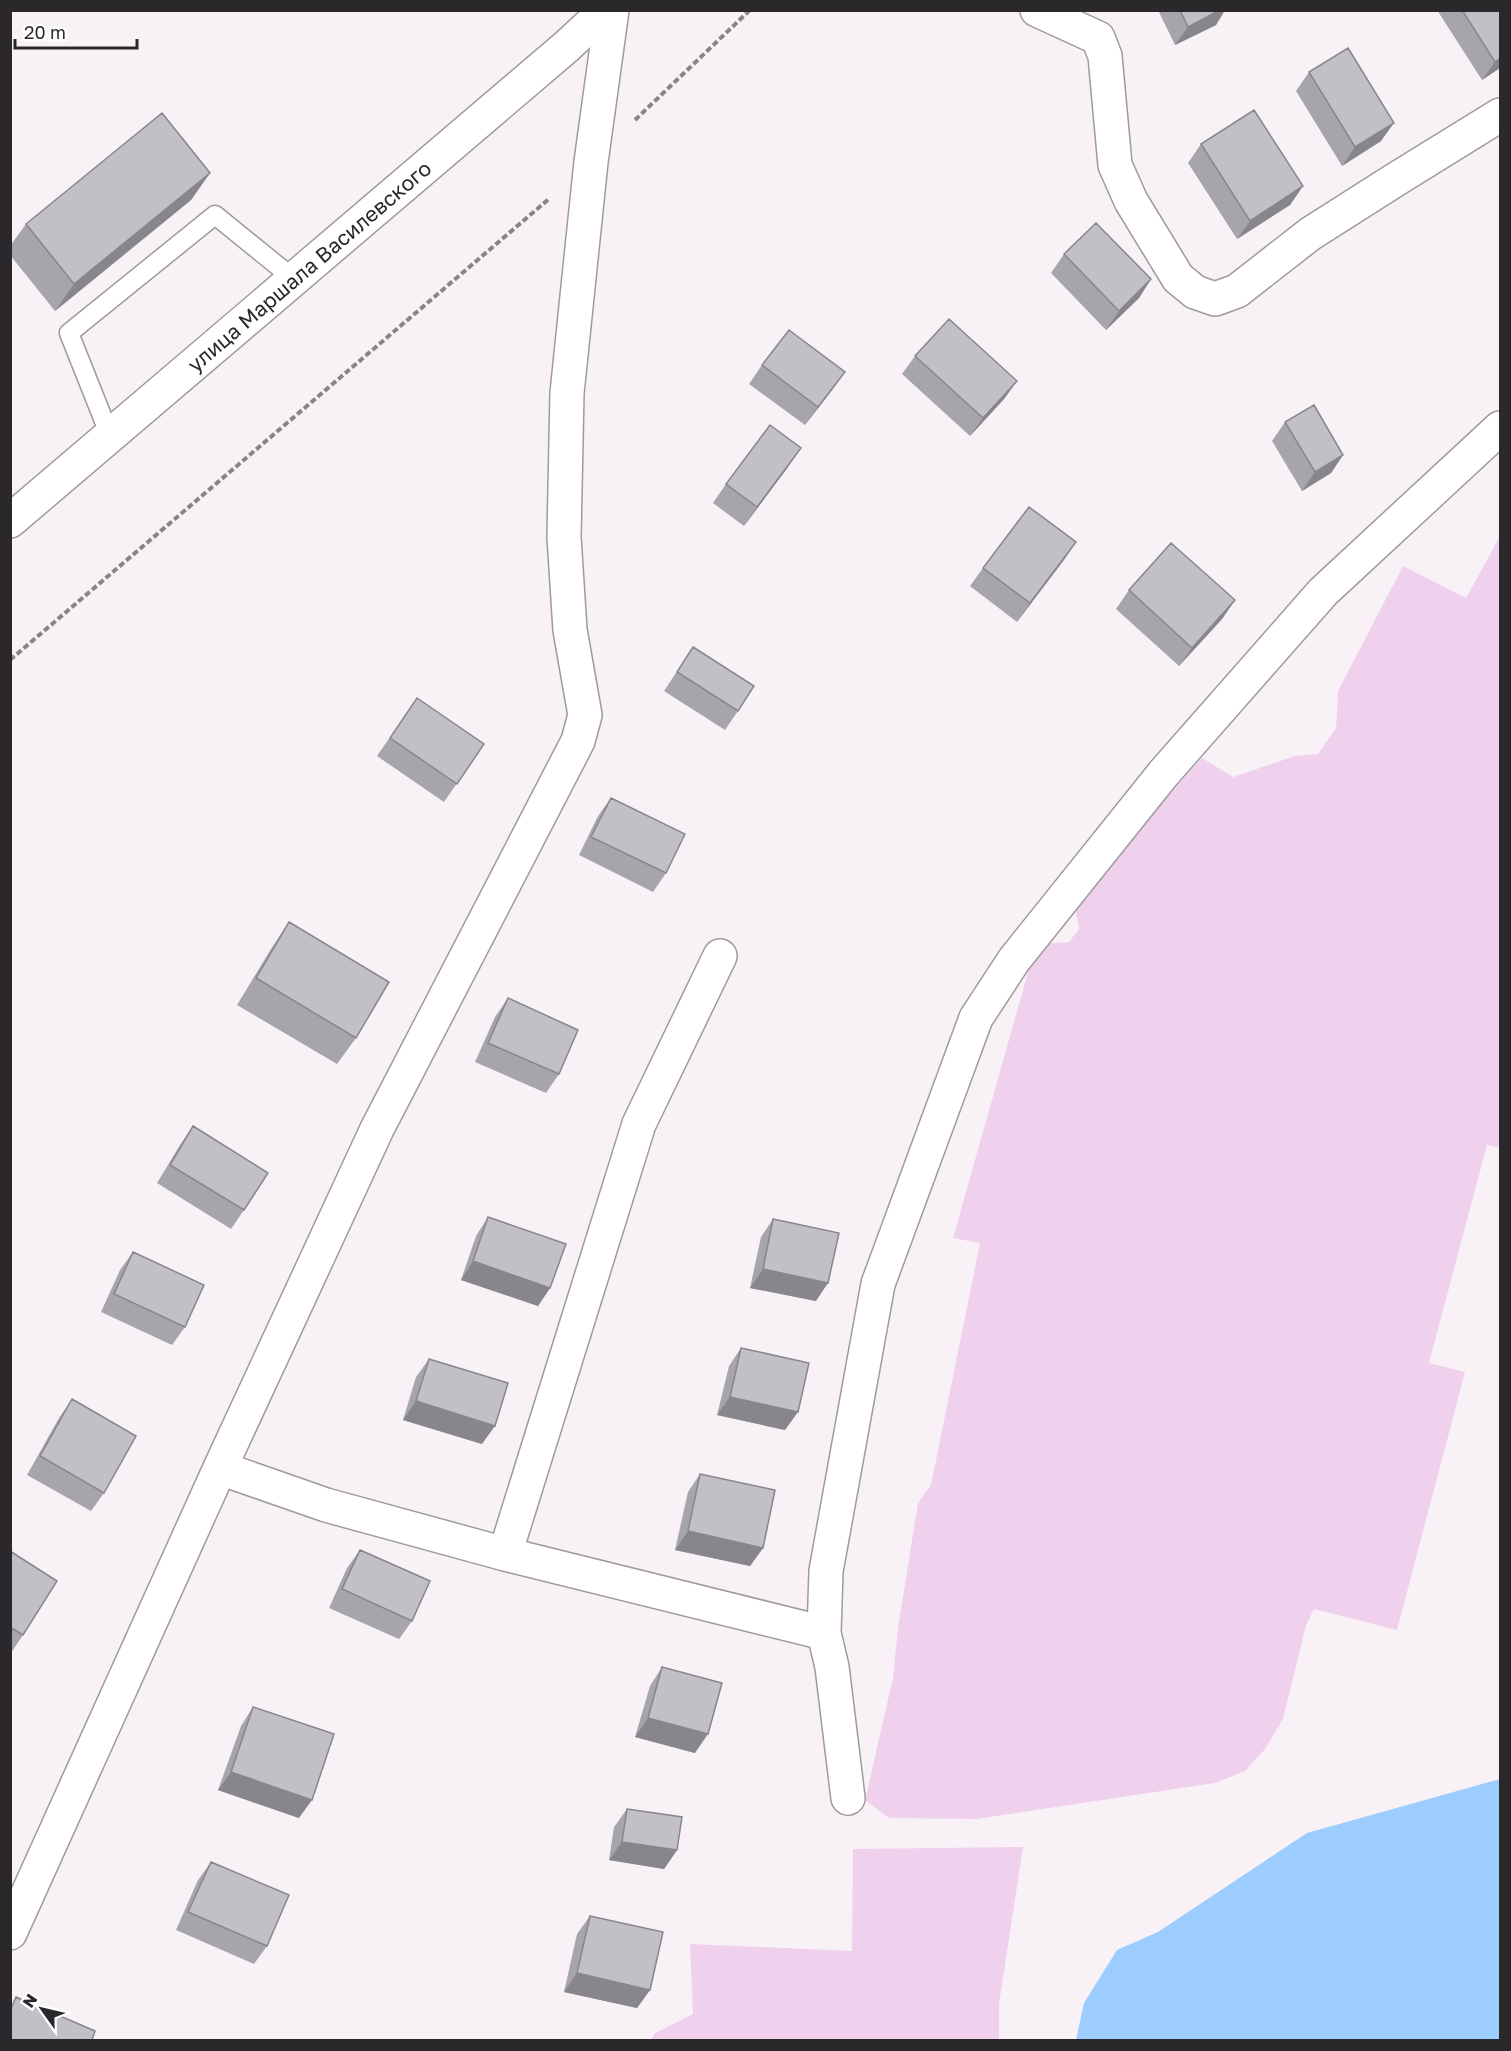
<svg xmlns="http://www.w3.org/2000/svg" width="1511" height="2051" font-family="'Golos Text',sans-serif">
<rect width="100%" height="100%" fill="#f8f2f7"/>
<path fill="#efd0ed" d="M1500,536v612l-13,-3 -58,218 36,9 -68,258 -83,-21 -8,16 -23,94 -18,30 -20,22 -30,12 -239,36 -87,-1 -24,-18 28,-122 5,-50 20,-125 13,-18 49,-242 -27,-5 83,-294 33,-2 10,-13 -5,-28 128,-143 31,19 62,-21 23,-2 18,-26 2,-37 65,-125 63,32z
M1023,1847l-24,157v36h-348l4,-7 38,-19 -3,-70 162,7 1,-102z"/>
<path fill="#9dccfe" d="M1500,1779v261h-424l8,-37 33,-53 41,-18 149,-99z"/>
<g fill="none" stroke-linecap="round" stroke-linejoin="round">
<g stroke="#9f9a9f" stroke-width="21">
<path id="service" d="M110,436l-41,-103 146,-118 79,64"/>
</g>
<g stroke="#9f9a9f" stroke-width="36">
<path id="minor" d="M1037,10l61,28 7,18 10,109 16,36 47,77 17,14 20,7 22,-8 73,-57 88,-56 102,-63
M220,1468l106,37 179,49 319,79
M505,1554l134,-430 81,-168
M848,1798l-16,-131 -8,-34 2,-62 52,-287 98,-266 38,-58 149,-186 160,-182 177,-164
M10,1933l210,-465 157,-339 201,-388 7,-26 -15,-85 -6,-93 3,-144 24,-231 21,-152"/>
</g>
<g stroke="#9f9a9f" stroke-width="36">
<g id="tertiary">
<path id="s1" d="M10,521l556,-474 40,-37"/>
</g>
</g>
<path stroke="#888487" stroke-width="4" stroke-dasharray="6 3" stroke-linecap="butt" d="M635,120l115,-110
M10,660l540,-462"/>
<use href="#service" stroke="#fff" stroke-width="18"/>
<use href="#minor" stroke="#fff" stroke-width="33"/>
<use href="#tertiary" stroke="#fff" stroke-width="33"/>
</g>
<path fill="#a6a5ab" d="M1158,10h67l-9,15 -41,20z
M1437,10h63v58l-18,12z
M1309,72l72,69 -39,25 -46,-75z
M1201,144l102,42 -13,19 -53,34 -49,-76z
M210,173l-19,27 -136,111 -45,-56v-9l16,-22z
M1064,254l87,25 -12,19 -33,32 -55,-57z
M915,356l102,25 -13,18 -34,37 -68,-62z
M762,365l70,25 -27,35 -56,-41z
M1285,422l58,33 -12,18 -29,18 -30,-50z
M788,467l-44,59 -31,-23 13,-19z
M1076,542l-59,80 -47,-36 13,-18z
M1129,590l106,10 -13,19 -43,47 -63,-57z
M693,647l45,64 -13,19 -61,-39z
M417,698l67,46 -40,58 -67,-46z
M611,798l55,75 -13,19 -74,-37 19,-39z
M289,922l67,116 -19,26 -100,-59 34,-56z
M508,998l51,76 -13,19 -71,-31 20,-45z
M193,1126l51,84 -13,19 -74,-46 23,-38z
M488,1217l62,71 -12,18 -77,-26 15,-44z
M773,1219l43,82 -66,-13 11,-51z
M133,1252l52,75 -13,18 -71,-33 19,-42z
M741,1348l44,82 -68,-15 12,-49z
M429,1359l53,85 -79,-24 13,-43z
M72,1399l32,94 -13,18 -64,-36 32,-57z
M700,1474l63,74 -13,18 -75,-16 13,-58z
M360,1550l52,71 -13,18 -70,-31 18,-40z
M10,1551l13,84 -12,18h-1z
M662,1667l33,86 -60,-16 15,-51z
M253,1707l46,111 -81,-28 23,-64z
M627,1809l50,41 -13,19 -55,-9 5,-33z
M211,1862l56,84 -13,18 -78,-34 22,-50z
M590,1916l60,74 -13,18 -73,-16 13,-58z"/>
<path fill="#87868b" d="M1220,10h5l-9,15 -41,20 13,-18z
M1500,58v10l-18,12 13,-18z
M1394,123l-13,18 -39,25 13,-19z
M210,173l-19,27 -136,111 19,-27z
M1303,186l-13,19 -53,34 13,-18z
M1151,279l-12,19 -33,32 13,-19z
M845,372l-13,18 -27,35 13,-18z
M1017,381l-13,18 -34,37 13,-18z
M801,448l-13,19 -44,59 13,-19z
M1343,455l-12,18 -29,18 13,-19z
M1076,542l-12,18 -47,62 13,-19z
M1235,600l-13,19 -43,47 13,-18z
M473,1261l77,27 -12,18 -77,-26z
M763,1269l65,14 -12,18 -66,-13z
M730,1397l68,15 -13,18 -68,-15z
M416,1401l79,25 -13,18 -79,-24z
M688,1531l75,17 -13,18 -75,-16z
M648,1718l60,16 -13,19 -60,-16z
M231,1772l81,28 -13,18 -81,-28z
M622,1842l55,8 -13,19 -55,-9z
M577,1973l73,17 -13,18 -73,-16z"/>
<path fill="#c1c0c7" stroke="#87868b" stroke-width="1.5" d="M1180,10h40l-32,17z
M1462,10h38v48l-5,4z
M1348,48l46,75 -39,24 -46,-75z
M1254,110l49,76 -53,35 -49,-77z
M162,113l48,60 -136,111 -48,-60z
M1096,223l55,56 -32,32 -55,-57z
M949,319l68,62 -34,37 -68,-62z
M789,330l56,42 -27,35 -56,-42z
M1314,405l29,50 -28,17 -30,-50z
M770,425l31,23 -44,59 -31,-23z
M1029,507l47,35 -46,61 -47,-35z
M1171,543l64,57 -43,48 -63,-58z
M693,647l61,39 -16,25 -61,-39z
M417,698l67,46 -27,40 -67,-46z
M611,798l74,36 -19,39 -75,-36z
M289,922l100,60 -33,56 -100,-60z
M508,998l70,32 -19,44 -71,-31z
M193,1126l75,47 -24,37 -74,-45z
M488,1217l78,27 -16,44 -77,-27z
M773,1219l66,14 -11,50 -65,-14z
M133,1252l71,33 -19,42 -71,-33z
M741,1348l68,15 -11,49 -68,-15z
M429,1359l79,24 -13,43 -79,-25z
M72,1399l64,37 -32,57 -64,-37z
M700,1474l75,16 -12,58 -75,-17z
M360,1550l70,31 -18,40 -70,-32z
M10,1551l47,30 -34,54 -13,-8z
M662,1667l60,16 -14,51 -60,-16z
M253,1707l81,27 -22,66 -81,-28z
M627,1809l55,8 -5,33 -55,-8z
M211,1862l78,33 -22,51 -79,-34z
M590,1916l73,16 -13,58 -73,-17z
M16,1997l79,34 -3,9h-82v-29z"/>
<g text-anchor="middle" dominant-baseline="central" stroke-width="4.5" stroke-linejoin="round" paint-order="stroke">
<g font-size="21" fill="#2a282a" stroke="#fff">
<text stroke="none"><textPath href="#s1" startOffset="393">улица Маршала Василевского</textPath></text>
</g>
</g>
<rect width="1511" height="2051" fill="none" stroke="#2a282a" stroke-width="24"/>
<g transform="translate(42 2009) rotate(304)" stroke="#ffffff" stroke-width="4.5" paint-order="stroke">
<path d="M0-4.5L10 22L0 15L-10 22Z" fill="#2a282a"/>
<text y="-9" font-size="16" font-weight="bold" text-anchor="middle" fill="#2a282a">N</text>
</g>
<path d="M15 39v9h122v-9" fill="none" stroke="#2a282a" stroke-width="3"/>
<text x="24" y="39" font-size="18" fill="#2a282a" stroke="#ffffff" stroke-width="4.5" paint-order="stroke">20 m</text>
</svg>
